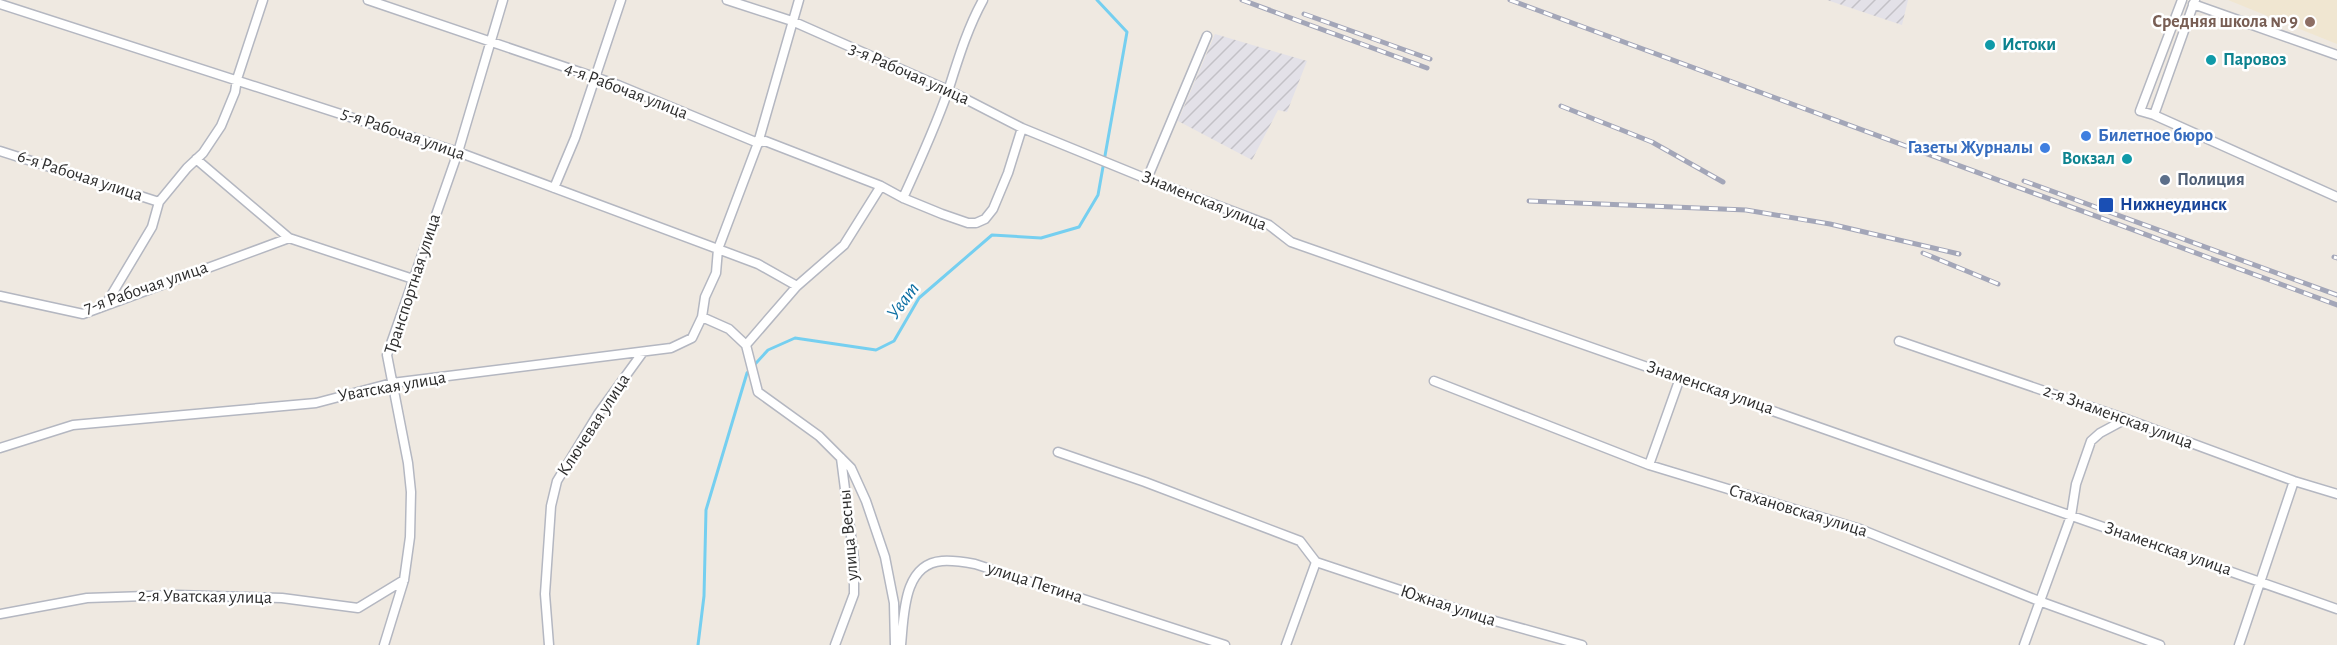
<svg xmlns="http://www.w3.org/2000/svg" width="2337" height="645" font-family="'Alegreya Sans',sans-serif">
<defs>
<pattern id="industrial-furrows" width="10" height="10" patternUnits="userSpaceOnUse" patternTransform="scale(1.5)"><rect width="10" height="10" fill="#e3e1e8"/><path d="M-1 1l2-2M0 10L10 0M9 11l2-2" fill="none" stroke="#c3c1c7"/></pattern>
</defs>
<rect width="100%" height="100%" fill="#efe9e1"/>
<path fill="url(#industrial-furrows)" d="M1827,0h81l-6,25z
M1215,34l92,27 -20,51 -9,-2 -26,50 -74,-39z"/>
<path fill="#f0e6d1" d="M2228,0h109v44z"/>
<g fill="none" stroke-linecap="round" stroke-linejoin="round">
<path stroke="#75cff0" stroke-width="3" d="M698,645l6,-49 2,-86 41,-137 21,-23 27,-12 81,12 18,-9 25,-43 73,-63 49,3 38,-11 19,-32 29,-163 -30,-32"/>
<g stroke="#b4b7c1" stroke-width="11">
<path id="minor" d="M368,0l250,85 140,58 7,-2 116,45 22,12 39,16 26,9h8l9,-4 8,-10 15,-36 14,-45
M727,0l65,21 156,69 74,38 125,51 122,46 22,17 1046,367
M2182,0l-42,111 14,4 183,82
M0,4l458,148 300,112 39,22
M2193,4l144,51
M2154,115l41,-115
M0,151l159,51
M196,159l93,79 124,41
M1147,179l60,-143
M554,188l21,-50 46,-138
M903,198c16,-35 32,-70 45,-107 10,-31 19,-62 35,-91
M0,296l83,18 206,-76
M106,304l46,-77 7,-25 28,-34 16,-15 18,-27 14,-34 2,-13 26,-79
M702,317l27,12 17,16 12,47 61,44 32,32 15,33 19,56 9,46 1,42
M1899,341l227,78 168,62 43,13
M746,345l51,-59 47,-41 37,-59
M1434,381l215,84 211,64 179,72 121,44
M0,448l73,-23 243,-22 76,-20 279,-35 21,-10 10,-21 3,-20 11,-24 2,-24 40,-106 41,-143
M1058,452l87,30 155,59 16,21
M1649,465l31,-87
M1316,562l168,56 98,27
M0,614l87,-16 89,-3 106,3 76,10 46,-28
M384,645l20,-65 6,-43 1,-45 -3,-29 -21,-108 71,-203 45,-152
M549,645l-4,-51 6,-88 6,-25 41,-67 45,-62
M835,645l19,-51v-35l-13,-101
M901,645c3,-30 2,-81 41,-84 11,-1 22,1 33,3l250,81
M1286,645l30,-83
M2024,645l47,-129 5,-32 15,-43 9,-8 26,-14
M2239,645l55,-164"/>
</g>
<use href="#minor" stroke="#fff" stroke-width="8"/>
<g stroke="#a3a6b8" stroke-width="5">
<path id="rail" d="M1242,0l185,68
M1510,0l827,305
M1304,14l126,45
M1561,106l91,36 71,40
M2024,181l313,114
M1529,201l217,9 84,14 129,30
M1923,253l75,31
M2334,257l3,1"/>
</g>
<use href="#rail" stroke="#fff" stroke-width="3" stroke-dasharray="9" stroke-linecap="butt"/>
</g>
<circle fill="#8d6e63" stroke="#fff" stroke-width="2" cx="2310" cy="22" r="6"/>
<g fill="#0f9aa8" stroke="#fff" stroke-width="2">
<circle cx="1990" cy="45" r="6"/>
<circle cx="2211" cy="60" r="6"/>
<circle cx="2127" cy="159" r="6"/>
</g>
<g fill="#3f7fe0" stroke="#fff" stroke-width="2">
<circle cx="2086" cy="136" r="6"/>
<circle cx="2045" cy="148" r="6"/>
</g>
<circle fill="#5c6f8a" stroke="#fff" stroke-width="2" cx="2165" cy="180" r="6"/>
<rect fill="#1a4fb4" stroke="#fff" stroke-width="2" x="2098" y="197" width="16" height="16" rx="3"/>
<g text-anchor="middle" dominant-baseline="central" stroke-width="5" stroke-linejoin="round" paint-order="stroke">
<g font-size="18" font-weight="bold" fill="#785e54" stroke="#fff" text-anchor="end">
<text x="2298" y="22">Средняя школа № 9</text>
</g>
<g font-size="18" font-weight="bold" fill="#0d838f" stroke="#fff" text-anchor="start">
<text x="2002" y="45">Истоки</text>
<text x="2223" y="60">Паровоз</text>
<text x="2115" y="159" text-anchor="end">Вокзал</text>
</g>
<g font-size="18" fill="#2e2e2e" stroke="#fff">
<text transform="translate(909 74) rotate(24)">3-я Рабочая улица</text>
<text transform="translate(626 91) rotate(21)">4-я Рабочая улица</text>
<text transform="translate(403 134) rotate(19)">5-я Рабочая улица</text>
<text transform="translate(80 176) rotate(18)">6-я Рабочая улица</text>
<text transform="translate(1204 201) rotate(22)">Знаменская улица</text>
<text transform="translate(413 284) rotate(-72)">Транспортная улица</text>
<text transform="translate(146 288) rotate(-19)">7-я Рабочая улица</text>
<text transform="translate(392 387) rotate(-10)">Уватская улица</text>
<text transform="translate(1710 388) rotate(19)">Знаменская улица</text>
<text transform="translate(2118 417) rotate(20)">2-я Знаменская улица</text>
<text transform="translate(594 425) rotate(-57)">Ключевая улица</text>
<text transform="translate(1798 511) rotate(17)">Стахановская улица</text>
<text transform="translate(849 535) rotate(-95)">улица Весны</text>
<text transform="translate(2168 549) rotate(19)">Знаменская улица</text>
<text transform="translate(1035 583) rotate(18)">улица Петина</text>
<text transform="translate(205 597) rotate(1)">2-я Уватская улица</text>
<text transform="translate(1448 606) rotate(18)">Южная улица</text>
</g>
<g font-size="18" font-weight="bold" fill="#366cbe" stroke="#fff" text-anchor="start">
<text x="2098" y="136">Билетное бюро</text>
<text x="2033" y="148" text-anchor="end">Газеты Журналы</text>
</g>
<g font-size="18" font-weight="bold" fill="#4e5e75" stroke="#fff" text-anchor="start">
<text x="2177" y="180">Полиция</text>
</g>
<g font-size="18" font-weight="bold" fill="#164399" stroke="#fff" text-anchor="start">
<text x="2120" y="205">Нижнеудинск</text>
</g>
<g font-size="20" font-style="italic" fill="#0d6fa3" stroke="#fff">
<text transform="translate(903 301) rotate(-54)">Уват</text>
</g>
</g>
</svg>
